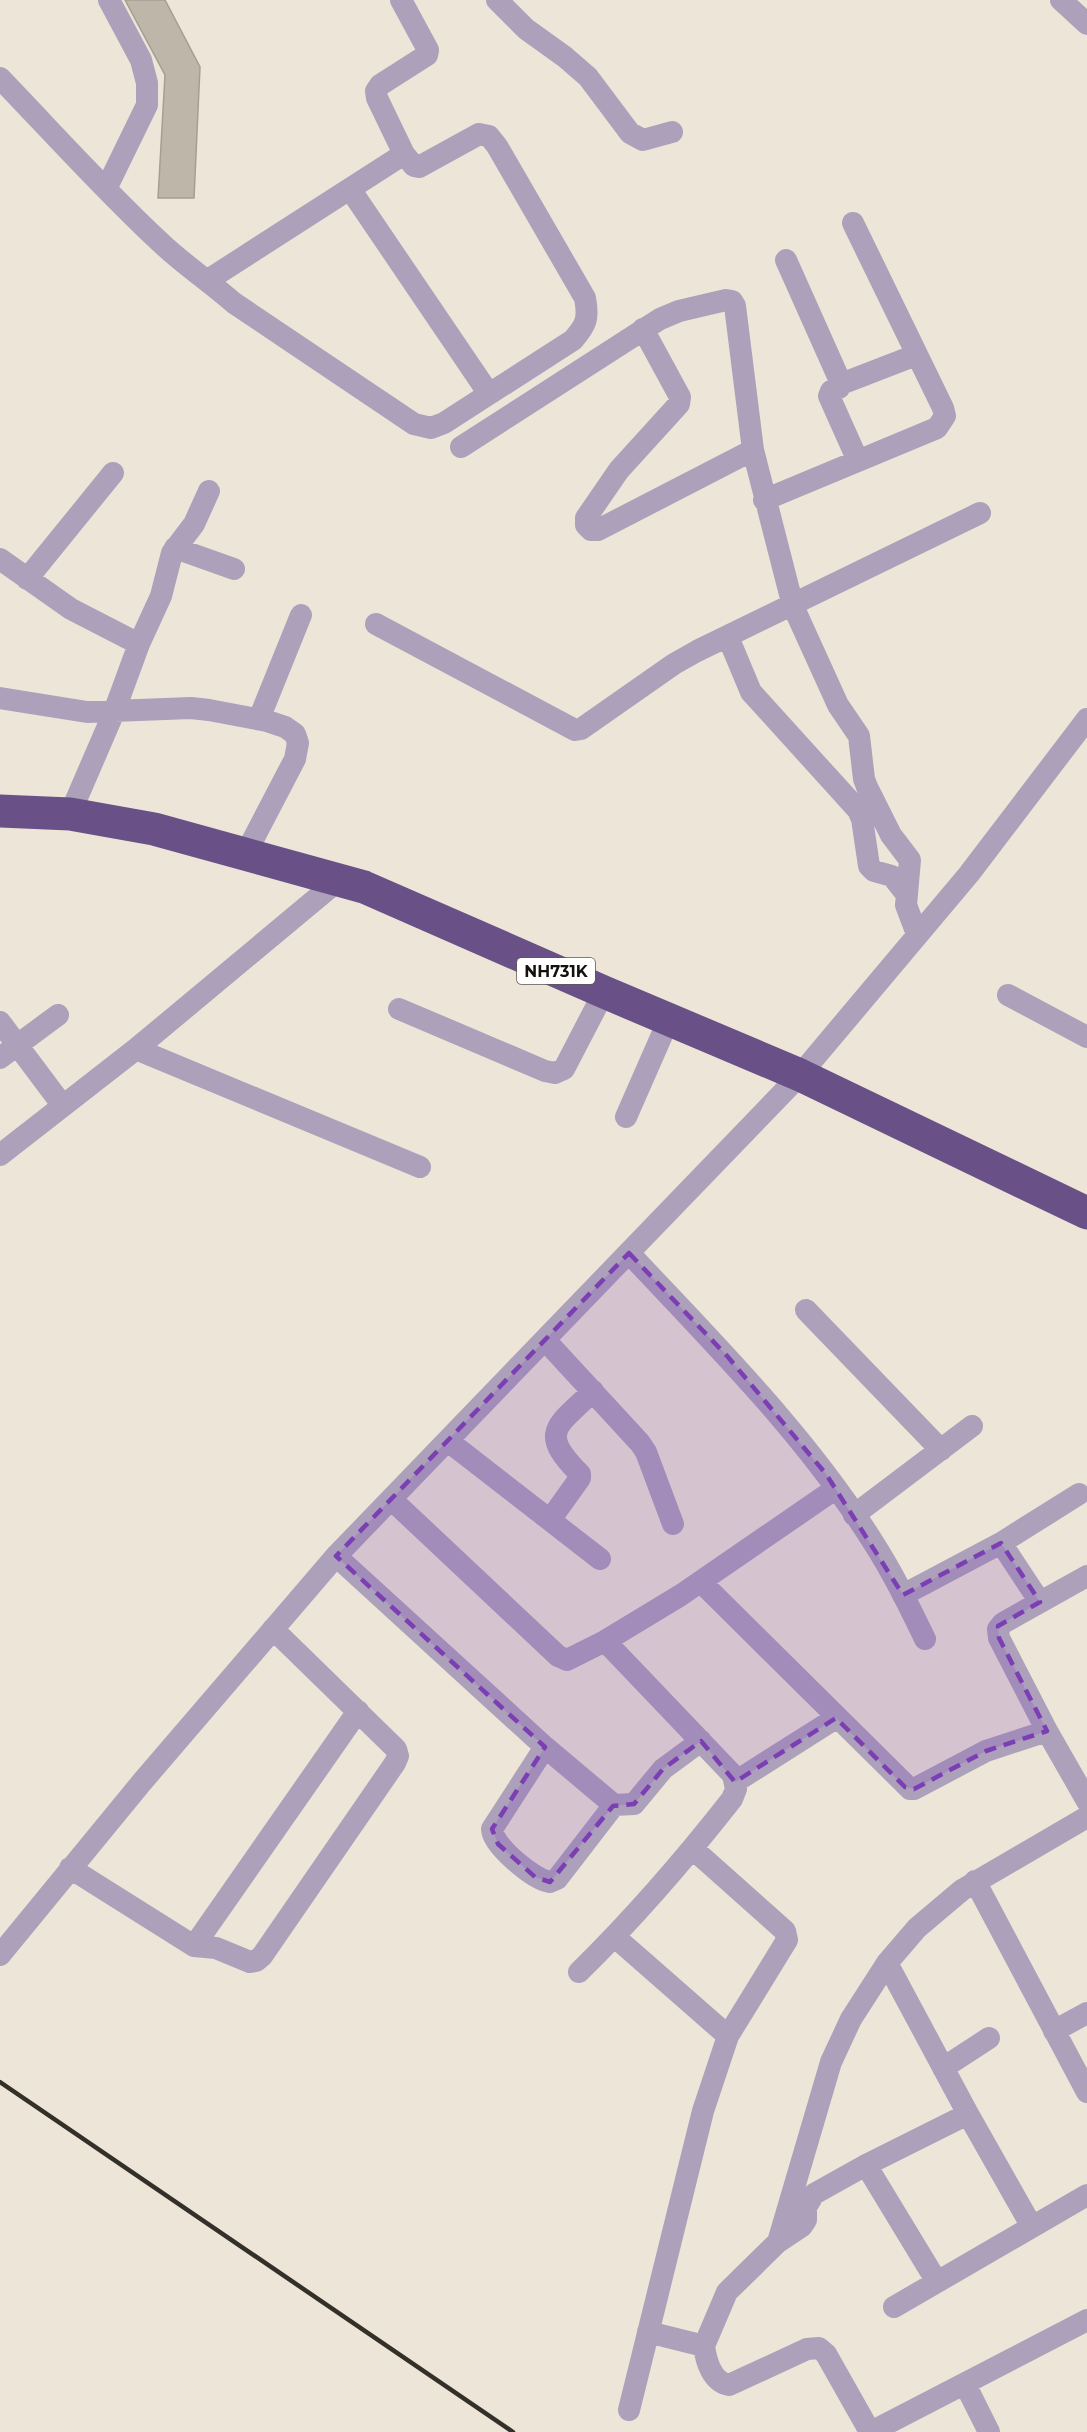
<svg xmlns="http://www.w3.org/2000/svg" width="1087" height="2432" font-family="Montserrat,sans-serif">
<rect width="100%" height="100%" fill="#ede5d7"/>
<path fill="#beb6a8" stroke="#a69f91" stroke-width="1.5" d="M125,0h40l35,67 -6,131h-36l7,-123z"/>
<g fill="none" stroke-linecap="round" stroke-linejoin="round">
<path stroke="#aca0bb" stroke-width="22" d="M497,0l29,29 39,28 23,20 42,56 13,7 29,-8
M1061,0l26,24
M0,78c53,55 104,112 160,164 23,22 50,40 74,61l180,121 17,4 13,-5 129,-83c13,-15 16,-21 12,-42l-88,-152 -8,-10 -10,-2 -60,33 -5,-1 -10,-12
M106,189l41,-84v-22l-6,-23 -32,-60
M350,189l139,205
M786,260l54,121 -1,7 -8,3 -2,5 29,65
M208,280l196,-126 -27,-56 -1,-7 4,-6 47,-30 1,-5 -27,-50
M643,329l37,68 -1,7 -60,66 -33,48v7l5,5h7l155,-80
M841,384l75,-29
M461,447l199,-128 19,-8 47,-11 6,1 3,5 18,144 40,156 45,99 21,31 5,43 3,8 24,48 19,25 -4,45 11,29
M764,500l173,-72 8,-12 -2,-8 -90,-185
M175,548l59,21
M0,559l71,50 68,35
M27,579l86,-106
M376,624l199,106 6,-1 93,-65 23,-13 283,-138
M728,637l23,55 107,118 4,9 7,47 5,5 18,5 15,19
M0,698l87,14 104,-4 18,2 58,11 18,6 10,7 3,9 -3,16 -49,94
M259,719l42,-104
M70,814l44,-102 25,-68 22,-48 11,-43 22,-29 15,-33
M1008,995l79,42
M399,1009l146,62 10,2 9,-4 40,-77
M0,1022l63,84
M136,1049l284,118
M0,1058l58,-43
M626,1117l43,-98
M0,1155l136,-106 204,-170
M629,1253c86,92 177,182 244,289 20,31 36,64 52,97
M806,1310l135,140
M546,1341l94,102 6,9 27,72
M448,1441l152,118
M391,1499l167,157 9,4 38,-19 76,-46 154,-106
M854,1515l118,-89
M550,1520l30,-42v-4c-43,-43 -22,-48 13,-83
M1001,1543l39,59
M336,1556l209,191 69,58 20,-1 29,-35 38,-28
M1087,1576l-84,47 -5,6 1,9 48,93 40,70
M701,1582l209,207h4l72,-38 61,-20
M903,1595l98,-52 78,-49
M545,1747l-53,82c0,16 42,51 58,53l7,-3 57,-74
M735,1782l101,-64
M70,1868l124,78 22,2 34,14 6,-1 6,-5 133,-193 3,-7 -2,-7 -123,-120
M975,1881l112,211
M615,1937l113,99
M194,1946l164,-235
M0,1955l142,-173 194,-226 464,-481 169,-201 118,-155
M887,1963l81,151 64,113
M579,1972c55,-54 106,-113 153,-173l4,-10 -3,-14 -128,-134
M1054,2031l33,-18
M943,2068l46,-30
M866,2165l71,117
M778,2242l24,-16 4,-6v-13l8,-13 52,-29 102,-51
M894,2307l193,-112
M648,2332l56,14
M965,2384l24,48
M629,2410l74,-299 25,-75 59,-96 -2,-9 -92,-82
M870,2432l-44,-78 -7,-6 -12,1 -78,36c-17,-3 -23,-24 -25,-39l23,-54 51,-50 53,-180 20,-43 36,-56 30,-35 45,-38 125,-73
M871,2432l216,-112"/>
<path stroke="#695187" stroke-width="33" d="M0,811l70,3 84,15 210,58 240,105 196,83 287,138"/>
<path stroke="#332f29" stroke-width="4.5" d="M0,2082l513,350"/>
</g>
<path fill="#7b3eb3" fill-opacity="0.2" stroke="#7b3eb3" stroke-width="4.5" stroke-dasharray="12 8" stroke-linejoin="round" d="M629,1253l99,104 98,117 77,121 98,-52 39,59 -42,24 1,12 48,93 -61,20 -72,38 -9,-2 -69,-69 -101,64 -34,-41 -38,28 -29,35 -21,2 -63,76 -15,-5 -37,-33 -6,-15 53,-82 -209,-191z"/>
<g text-anchor="middle" dominant-baseline="central" stroke-width="4.5" stroke-linejoin="round" paint-order="stroke">
<rect fill="#fff" stroke="#5b5956" stroke-width="1.5" x="517" y="958" width="78" height="26" rx="4.5"/>
<g font-size="16" font-weight="bold" fill="#15120e">
<text x="556" y="971">NH731K</text>
</g>
</g>
</svg>
